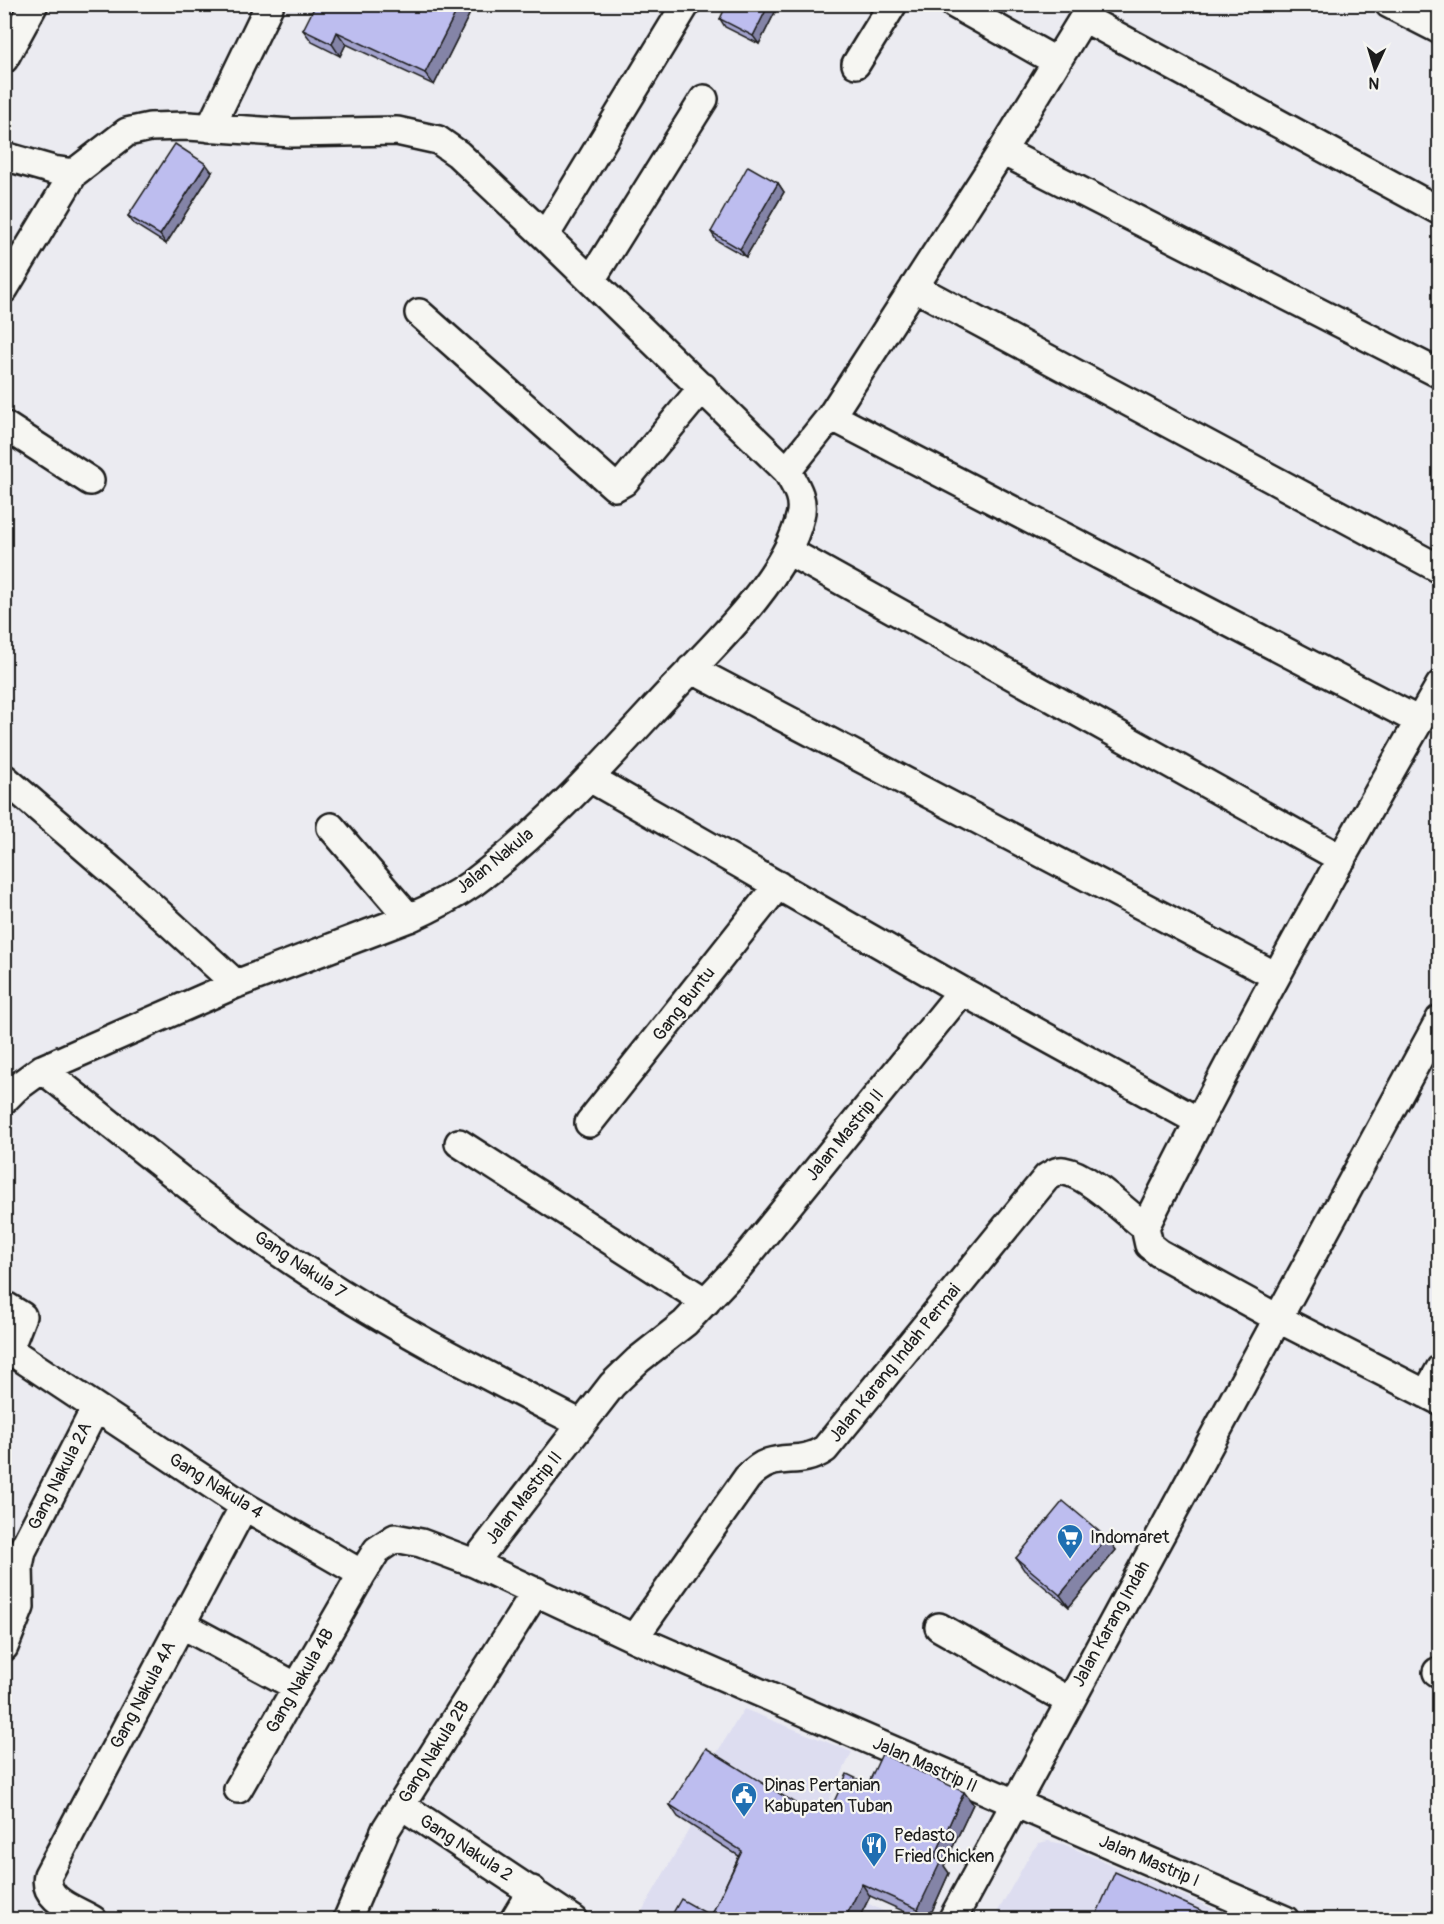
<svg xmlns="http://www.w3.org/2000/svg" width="1444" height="1924" font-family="Pangolin,sans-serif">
<rect width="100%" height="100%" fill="#ebebf1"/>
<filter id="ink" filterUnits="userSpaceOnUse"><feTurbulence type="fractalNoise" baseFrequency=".0167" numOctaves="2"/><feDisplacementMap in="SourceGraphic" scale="12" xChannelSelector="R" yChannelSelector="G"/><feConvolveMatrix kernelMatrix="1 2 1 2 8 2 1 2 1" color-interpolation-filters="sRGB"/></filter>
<g filter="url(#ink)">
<path fill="#ddddf0" d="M744,1709l108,43 -56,117 104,50 -263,1 54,-94 -14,-9z
M1048,1841l15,3 174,75 -244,1 39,-69 7,-8z"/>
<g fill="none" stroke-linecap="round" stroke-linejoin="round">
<g stroke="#1c1c1c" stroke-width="32">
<path id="minor" d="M954,4l103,58
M1389,4l51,26
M1084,18l356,193
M4,59l30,-55
M856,64l37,-60
M210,128l60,-124
M1002,151l438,223
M4,156l49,14 21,3 53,-41 23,-5 38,-1 104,7 105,-2 41,9 20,14 87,82 242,235c8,14 18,28 13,46 -15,64 -93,135 -138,183 -59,64 -119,131 -189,183 -20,14 -41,25 -64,35l-173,66 -194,85 -26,19 -12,12
M545,236l141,-232
M591,280l113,-181
M914,287l526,282
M4,289l70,-116
M419,313l196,174 9,-5 79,-95
M831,416l588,305
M4,425l86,56
M787,471l44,-55 171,-265 90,-147
M788,551l554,308
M691,669l585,307
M1440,685c-103,178 -203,358 -295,542l4,18 10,8 120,66 161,82
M4,778l122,105 110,101
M590,778l372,213 236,130
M331,827l78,91
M962,991l-223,275 -54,57 -47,37 -26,25 -138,178 160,75 651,282
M42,1069c88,70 174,143 268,204 86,57 180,104 271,151
M589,1123l189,-238
M459,1143l247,159
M4,1305l18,11 -12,31 4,6 230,153 118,68 15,-24 18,-12 26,5 53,20
M1426,1394l14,-25
M181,1624l116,63
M939,1627l130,74
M634,1638l113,-160c29,-31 48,-9 78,-29l222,-272c6,-3 10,-7 17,-6 25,4 61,41 81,56
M4,1647l16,-40 -1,-41 3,-15 73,-142
M1437,1672l3,2
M238,1789l124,-215
M401,1805l173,115
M93,1920c-18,-11 -51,-20 -45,-45l196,-369
M347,1920l39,-91 150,-238
M514,1920l18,-30
M952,1920l488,-901"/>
</g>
<use href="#minor" stroke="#f6f6f2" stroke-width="27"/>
</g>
<path fill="#a3a3ce" stroke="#1c1c1c" stroke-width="1.5" d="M460,4h2l7,11 -35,70 -88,-41 -6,12 -28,-14 -9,-12z
M779,4l-20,40 -34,-17 -5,-8z
M212,172l-46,72 -32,-20 -6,-8z
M778,183l6,9 -38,65 -30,-17 -5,-8z
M1107,1538l9,12 -47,57 -45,-37 -8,-12z
M868,1784l96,8 9,12 -29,62 5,7 -21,47h-5l-53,-24 -12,24h-189l42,-4 28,-60 -61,-39 -8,-12 139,7 21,-2z"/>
<path fill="#8484a7" stroke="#1c1c1c" stroke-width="1.5" d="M460,4h2l7,11 -35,70 -9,-12z
M769,4h10l-20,40 -6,-8z
M337,32l9,12 -6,12 -8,-12z
M206,164l6,8 -46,72 -6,-9z
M778,183l6,9 -38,65 -6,-8z
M1107,1538l9,12 -47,57 -9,-12z
M964,1792l9,12 -29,62 5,7 -21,47h-2l-8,-11 16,-51z
M862,1884l8,12 -12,24h-14z"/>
<path fill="#bdbdef" stroke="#1c1c1c" stroke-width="1.5" d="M316,4h144l-35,69 -88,-41 -5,12 -29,-14z
M727,4h42l-16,32 -33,-17z
M175,144l31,20 -46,71 -32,-19z
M748,166l30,17 -38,66 -29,-17z
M1063,1501l44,37 -47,57 -44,-37z
M706,1748l103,64 4,-9 17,7 17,-36 21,10 14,-30 82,38 -30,66 7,3 -23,48 -56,-25 -18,36h-175l12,-21 30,17 31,-65 -72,-46z
M1115,1872l107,48h-128z"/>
</g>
<defs>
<g id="supermarket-pin" transform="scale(1.35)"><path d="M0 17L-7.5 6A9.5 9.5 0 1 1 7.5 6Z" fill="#1f6fb2" stroke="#f6f6f2"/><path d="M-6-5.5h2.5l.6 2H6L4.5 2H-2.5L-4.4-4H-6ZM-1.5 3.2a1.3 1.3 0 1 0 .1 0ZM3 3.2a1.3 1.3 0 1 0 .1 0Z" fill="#fff"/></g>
<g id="civic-pin" transform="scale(1.35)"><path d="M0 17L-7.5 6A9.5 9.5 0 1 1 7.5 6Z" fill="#1f6fb2" stroke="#f6f6f2"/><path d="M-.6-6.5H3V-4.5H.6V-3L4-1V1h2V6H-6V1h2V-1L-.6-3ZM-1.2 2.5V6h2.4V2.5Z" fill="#fff"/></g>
<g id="restaurant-pin" transform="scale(1.35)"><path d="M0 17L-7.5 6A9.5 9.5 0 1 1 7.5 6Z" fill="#1f6fb2" stroke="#f6f6f2"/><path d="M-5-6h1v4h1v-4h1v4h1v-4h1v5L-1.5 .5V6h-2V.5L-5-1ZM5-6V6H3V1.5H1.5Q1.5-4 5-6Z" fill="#fff"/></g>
</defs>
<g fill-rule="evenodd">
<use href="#supermarket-pin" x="1070" y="1537"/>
<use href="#civic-pin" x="744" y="1795"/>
<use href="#restaurant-pin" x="874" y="1845"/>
</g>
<g text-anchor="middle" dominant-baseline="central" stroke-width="4.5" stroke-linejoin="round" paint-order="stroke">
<g font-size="18" fill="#1c1c1c" stroke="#f6f6f2">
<text transform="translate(495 861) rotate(-39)">Jalan Nakula</text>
<text transform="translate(684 1004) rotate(-52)">Gang Buntu</text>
<text transform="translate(845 1135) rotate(-51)">Jalan Mastrip II</text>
<text transform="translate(300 1265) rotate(34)">Gang Nakula 7</text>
<text transform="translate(895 1363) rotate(-51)">Jalan Karang Indah Permai</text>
<text transform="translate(60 1476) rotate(-63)">Gang Nakula 2A</text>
<text transform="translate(216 1486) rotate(32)">Gang Nakula 4</text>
<text transform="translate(524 1498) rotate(-52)">Jalan Mastrip II</text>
<text transform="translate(1111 1624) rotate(-61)">Jalan Karang Indah</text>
<text transform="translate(300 1681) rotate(-60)">Gang Nakula 4B</text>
<text transform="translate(143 1695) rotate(-62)">Gang Nakula 4A</text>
<text transform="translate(434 1752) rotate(-58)">Gang Nakula 2B</text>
<text transform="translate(925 1765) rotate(24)">Jalan Mastrip II</text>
<text transform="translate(466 1848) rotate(33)">Gang Nakula 2</text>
<text transform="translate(1149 1861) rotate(23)">Jalan Mastrip I</text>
</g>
<g font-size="18" fill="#1c1c1c" stroke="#f6f6f2" text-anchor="start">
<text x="1090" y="1537">Indomaret</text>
<text x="764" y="1785">Dinas Pertanian<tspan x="764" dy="21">Kabupaten Tuban</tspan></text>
<text x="894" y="1835">Pedasto<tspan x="894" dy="21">Fried Chicken</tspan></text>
</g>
</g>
<rect width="1444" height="1924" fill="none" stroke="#f6f6f2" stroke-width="24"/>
<rect x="12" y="12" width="1420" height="1900" fill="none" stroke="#1c1c1c" stroke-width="2" filter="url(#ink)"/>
<g transform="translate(1375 69) rotate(184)" stroke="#f6f6f2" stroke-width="4.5" paint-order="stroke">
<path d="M0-4.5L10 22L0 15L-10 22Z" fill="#1c1c1c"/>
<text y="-9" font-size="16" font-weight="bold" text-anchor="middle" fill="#1c1c1c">N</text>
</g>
</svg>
